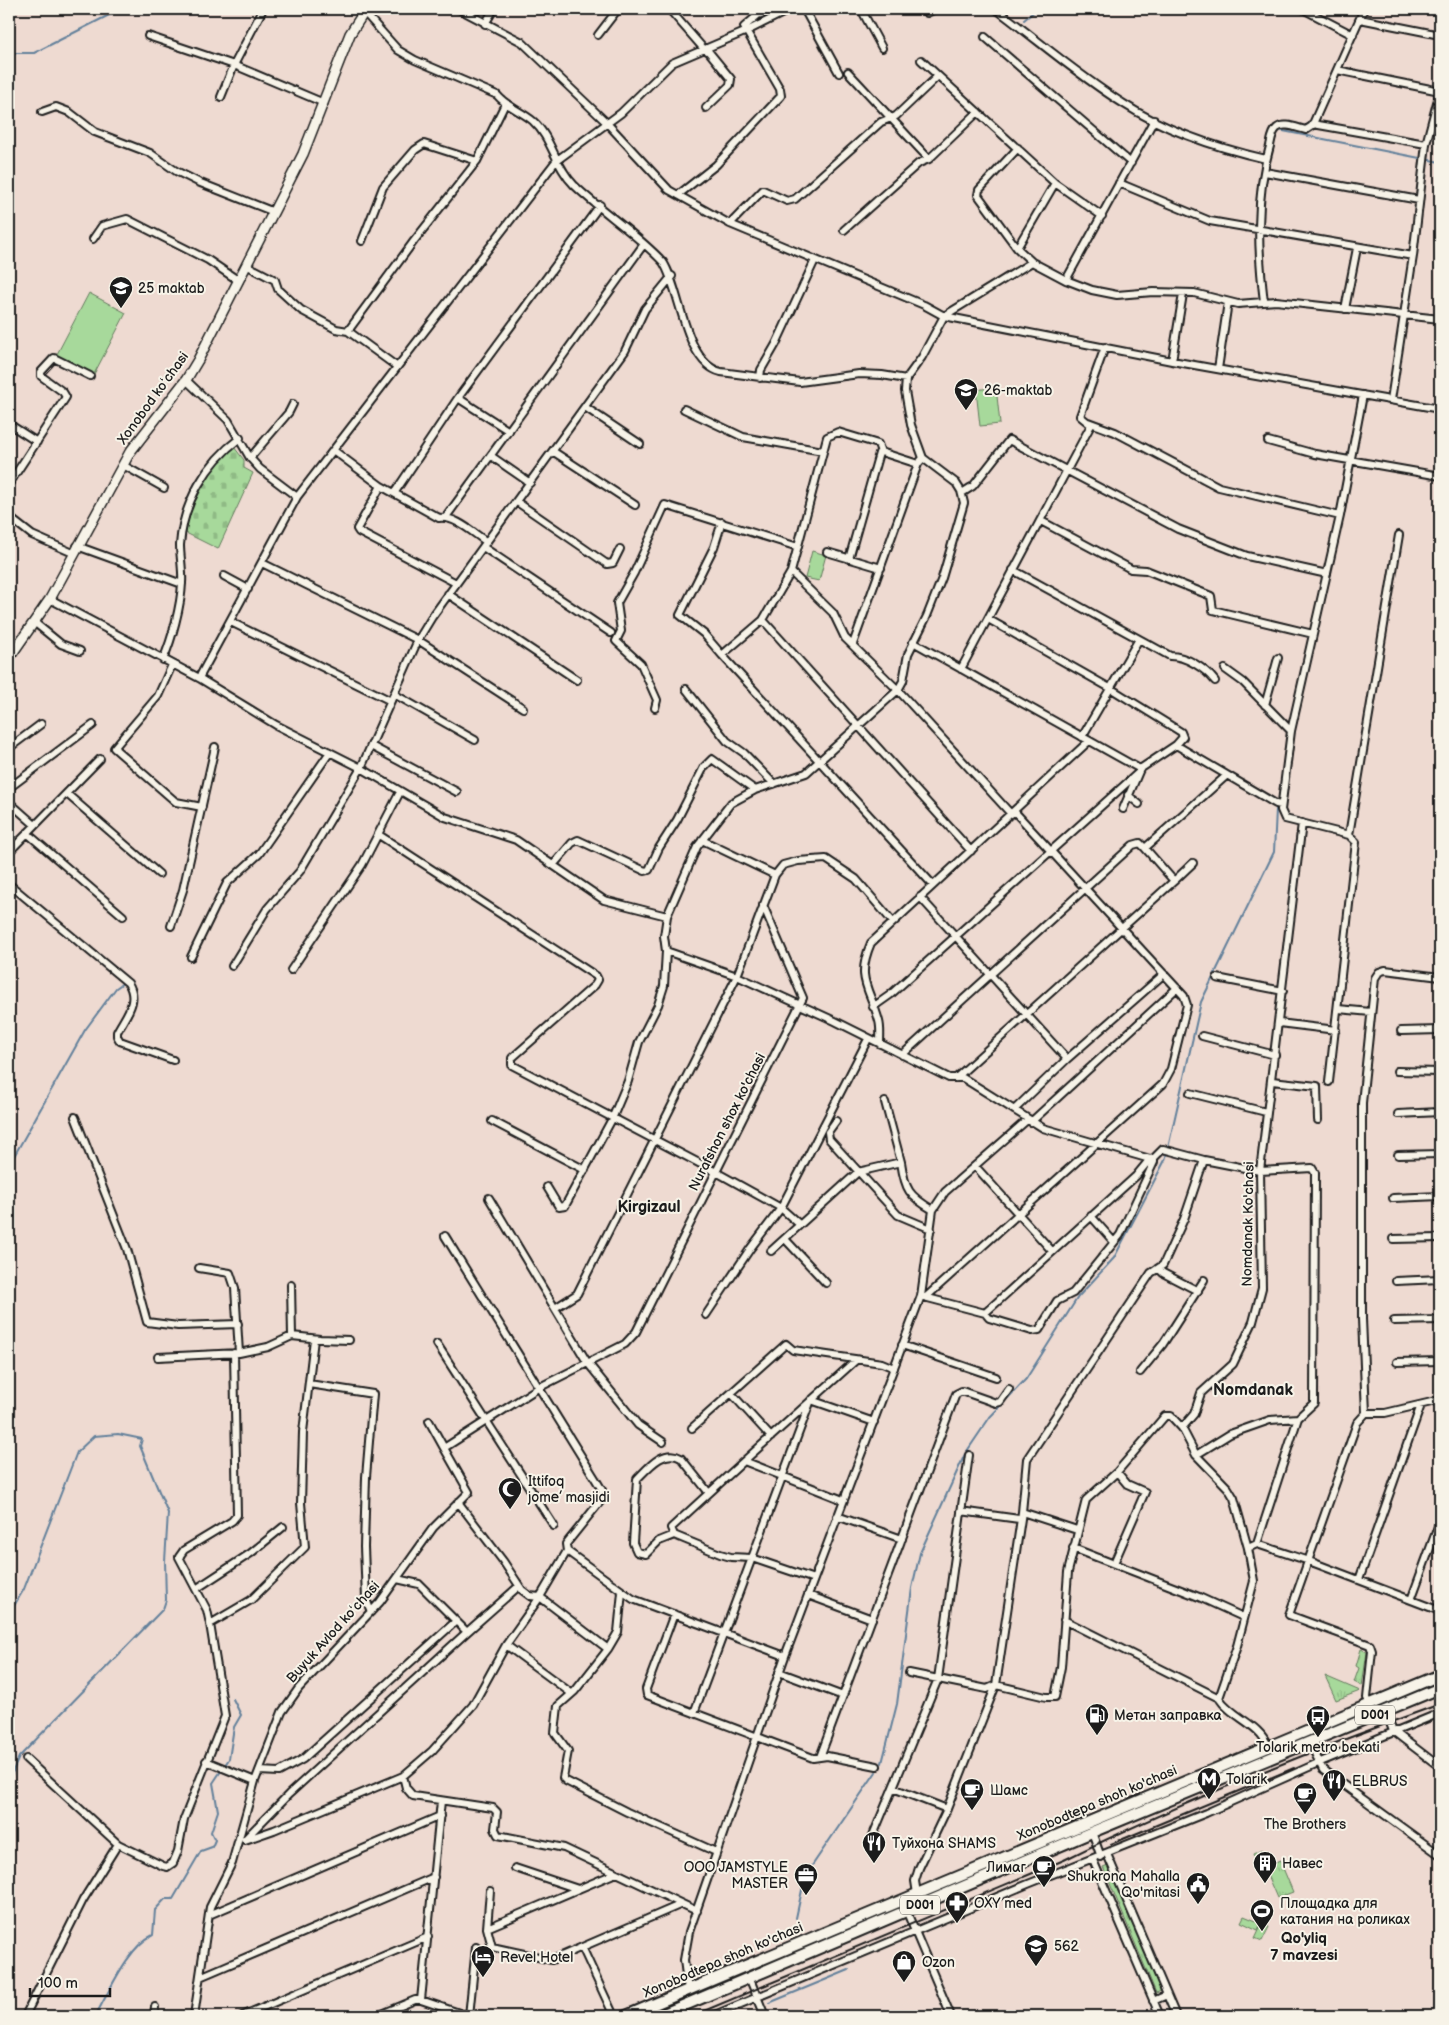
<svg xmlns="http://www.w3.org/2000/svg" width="1449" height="2025" font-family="'Balsamiq Sans',sans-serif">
<defs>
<pattern id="grass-tufts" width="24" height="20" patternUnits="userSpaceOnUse" patternTransform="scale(1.25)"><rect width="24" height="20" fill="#a7d99b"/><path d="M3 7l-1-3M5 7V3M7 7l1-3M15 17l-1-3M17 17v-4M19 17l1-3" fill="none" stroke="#8fba85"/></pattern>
<pattern id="cemetery-stones" width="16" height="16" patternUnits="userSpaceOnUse" patternTransform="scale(1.25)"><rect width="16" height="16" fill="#a7d99b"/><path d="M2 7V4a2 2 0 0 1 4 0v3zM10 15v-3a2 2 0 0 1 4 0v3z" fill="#8fba85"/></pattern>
</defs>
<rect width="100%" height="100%" fill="#eedad1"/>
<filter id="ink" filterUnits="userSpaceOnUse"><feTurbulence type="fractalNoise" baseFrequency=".02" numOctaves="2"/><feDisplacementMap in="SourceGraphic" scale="10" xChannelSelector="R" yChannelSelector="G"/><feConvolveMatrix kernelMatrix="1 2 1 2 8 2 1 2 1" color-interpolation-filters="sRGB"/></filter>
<g filter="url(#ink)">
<path fill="url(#grass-tufts)" stroke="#627a5c" d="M1361,1649l6,3 -5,34 -8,-4 5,-14 -3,-2z
M1325,1676l35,15 -24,9z
M1262,1850l7,14 -10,4 -6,-14z
M1280,1861l13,31 -16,6 -13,-30z
M1108,1865l53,126 -5,2 -53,-126z"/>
<path fill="url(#cemetery-stones)" stroke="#627a5c" d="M234,447l10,13v8l9,5 -35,76 -32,-16c3,-28 25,-70 48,-86z"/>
<path fill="#a7d99b" stroke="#627a5c" d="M89,293l37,20 -33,63 -37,-20z
M996,387l4,37 -20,2 -4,-36z
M812,551l14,4 -7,26 -14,-3z
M1244,1916l17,7 -3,7 -17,-8z
M1262,1923l7,4 -7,14 -7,-3z"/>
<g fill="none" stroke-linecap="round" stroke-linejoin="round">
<path stroke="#64819b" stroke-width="2" d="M1024,20l13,-11
M9,53h25l87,-44
M1278,130l162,32
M1168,1148l33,-146 73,-150 2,-43
M9,1165l76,-135 31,-42 7,-5
M9,1614l15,-25 53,-137 17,-16 24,-2 24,5 -2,7 28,67 -3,48 1,39 -3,9 -144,148 -10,23
M882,1763l15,-59 15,-116 8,-35 45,-99 25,-37 36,-38 52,-82 36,-39 51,-98 2,-7
M796,1918l9,-42 71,-104
M769,2003l80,-33
M99,2016l-1,-5c13,-23 31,-65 55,-76l2,-25 10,-11h8l28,-48 11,-4 3,-7 -4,-8 7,-21 -5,-28 16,-24 5,-32 7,-12 -8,-16
M739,2016l7,-3"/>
<g stroke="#1c1c1c" stroke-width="10">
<path id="minor" d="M459,9l63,33 84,80 63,68 61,34 194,81 20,11 228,45 268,48
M669,9l34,39 6,4 22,27 -1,6 -24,23
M752,9l6,6
M804,9l35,64
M861,9l21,39
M922,9l5,4 8,-4
M996,9c43,32 83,67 128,95 42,27 94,44 142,55
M1303,9l50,26
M364,12l34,38 17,10 82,35c10,12 24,16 36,26 19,17 22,45 41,64 28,27 62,48 89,77 18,27 21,101 58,110l79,10 59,-8 23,1 24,4
M1360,19l80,16
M485,24l9,-15
M598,35l20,-26
M148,36l86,29 90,38
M985,37l146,126
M921,60l134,123 47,33
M1337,70l103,21
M848,72l81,87
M221,97l13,-32 29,-56
M42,112l14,-5 13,5 26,20 55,21 26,18 22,11 76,30
M1313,124l113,20
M1018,148l-39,42 -1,5 39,53 15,14
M1265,172l154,28
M1119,183l91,38 203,35
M678,195l38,-30 65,-69 -1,-7 -36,-62 14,-12 18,-6
M730,224l33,-34 24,11 8,-2 86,-77 15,-6 42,-40
M844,230l75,-67 10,-4 49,-47
M93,239l9,-13 25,-7 81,41 31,21
M362,241l21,-54 32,-37 9,-6 53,17
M1017,248l38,-65
M248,266l27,14 3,9 23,21 35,19 12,2 48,35
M1066,280l88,-160
M1264,302c-6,-51 -9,-105 6,-156 1,-5 2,-14 7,-18 7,-6 20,0 29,2l6,-4 52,-117
M1345,309l12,-61
M348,331l66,-90 63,-80 28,-57
M1172,361l11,-67
M1218,369l10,-67
M760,378l1,-8 15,-26 39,-84
M186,380l42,40 22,38 10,11 37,28
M458,398l51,33
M1391,400l22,-144 13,-112 14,-53
M585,407l55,37
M684,409l59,28 80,14
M1088,422l27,10 104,55 121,29
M9,424l28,18
M1268,441l47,13 125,22
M333,450l48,36 58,32c17,-2 34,15 48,24
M554,452l81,53
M491,456l39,27
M250,458l39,-46 4,-8
M123,465l41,23
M9,484l57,-87 -3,-5 -22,-16v-4l13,-14 36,18
M381,486l-24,43 2,3 97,51
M395,492l63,-94 142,-193
M962,493l11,-7 36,-46 169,89 69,27 80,18
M517,502l90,62 6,-1 7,-14
M9,517l23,18 41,18
M446,517l198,-273
M1041,521l90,48 15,1 65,26 2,14 100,24
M722,522l-8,25 -34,68 24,19 18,21 41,-35 28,-48 36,-135 11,-5 40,12 3,8
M77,546l105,38
M483,547l128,86
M827,552l54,16
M849,559l30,-106 2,-1 37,12
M262,563l156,77 105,68
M1013,570l157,86c16,0 35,12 45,25
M791,572l42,41 12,25 53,52 113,124
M224,576l24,13
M448,594l129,86
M50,599l149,79 77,47 85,43 84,49 71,23 88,60 63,16
M988,619l122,69 71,44 2,5 -7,8
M763,620l208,231
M34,622l27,22 19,7
M231,622l160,79
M913,642l227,127 -17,40
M853,644l65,-180 5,-6
M722,655l211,230
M163,660c9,-21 18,-54 19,-77 1,-13 -2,-26 -2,-38 3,-42 26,-82 60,-107
M172,665l-14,31 -44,52 62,54 26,5
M961,669l130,-244 -11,-9 25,-69
M1225,669l18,13 48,49
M199,678l98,-181 259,-336 65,-48 51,-50 75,-32 44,-22
M686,689l41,52 17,12 30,31
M394,694l81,46
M1265,705l13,-47
M655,708l2,-8 -16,-36 -25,-23 5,-10 -4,-28 17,-30 31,-68 133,42
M1082,737l57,-98
M371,746l86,46
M9,748l32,-24
M1140,769l36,-24 100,59 5,1
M9,788l84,-63
M67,794l92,80
M1128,795l11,9
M9,802l26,23
M27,833l96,83
M379,835l217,141 2,4 -3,5 -83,73v7l204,107 65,36 18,16
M1349,835l50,-300
M702,840l73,35
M9,852l91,-93
M554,864l18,-21 6,-3 67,31 4,-1 10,-22 18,-28 27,-53 8,-8 43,31
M1174,881l19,-18
M9,884l119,99c12,18 -3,33 -11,49v4l3,5 53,19
M920,897l147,162
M171,926l12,-36 32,-143
M666,951l71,25 98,45 114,57h14l80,50 107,31 4,-1 9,-9 41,11 56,11 52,-3 3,5 -1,230 -16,15 -28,2 -40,14 -34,21
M191,957l36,-74 32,-29 71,-102
M232,966l35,-57 33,-38 61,-103 57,-128 14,-23 193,-266 20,-42 27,-33
M291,970l71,-105 38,-73
M1217,978l66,13
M873,1007l17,-12 248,-222
M1338,1009l33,3
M1279,1023l57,7
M1401,1031l39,-1
M1202,1036l73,19
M880,1044c0,-7 1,-16 -1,-23 -9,-33 -24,-41 -8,-78l218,-202
M902,1055l231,-210 7,-2 5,5 81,-72
M1397,1071l43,1
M956,1078l218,-197 -29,-33
M1272,1081l45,5 1,34
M1329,1082l27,-240 -7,-7 -64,-16 -4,-9 10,-79 49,-215 23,-121
M1190,1093l76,19
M1014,1110l53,-51 97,-85
M1398,1114l42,-2
M75,1117l52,132 20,73 31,4 60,-2
M492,1121l93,49
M836,1121l-8,11 1,7 69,76 33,14
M1031,1122l146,-134
M1398,1155l42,-1
M901,1162c4,28 8,34 32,48
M975,1166l77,85
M547,1187l12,20 6,-1 47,-87 16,-38 11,-39 19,-37 6,-19 2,-35 -2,-15 3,-20 30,-69 34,-44 24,-13 51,-17 92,-83 5,-9 5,-27 19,-38 15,-38 22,-75 -3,-12 -5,-8 -33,-25 -12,-33 -6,-34 1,-12 16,-22 22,-41 88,-54 34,18 26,10 25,5 36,-3 41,1 44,11 38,-3 164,18
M489,1198l98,164 51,63 25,17
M1393,1198l47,-2
M1091,1216l23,26
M785,1239l41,44
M1393,1239l47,-1
M771,1251l87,-79 43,-10 -16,-60
M1159,1269l4,4 35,18
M1396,1281l44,-2
M291,1285l1,51
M924,1297l61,16 151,-137 14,-17
M926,1297l237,-213 8,-15 16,-64 -3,-9 -170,-185
M555,1308l22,-14 160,-318 38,-101 8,-10 15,-4 28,-2 30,20 37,43
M985,1313l4,5 43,13 7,-1 18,-29 16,-8 47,-58 34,-73v-4
M706,1315l44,-66 31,-41 87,-169
M1394,1321l46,-1
M437,1344l117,182
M902,1345l94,32
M239,1353l29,-6 24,-11 28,3 29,1
M158,1357l81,-4 -4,-65 -5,-15 -31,-5
M1397,1362l43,-1
M1140,1372l23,-28 41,-64
M309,1384l64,10 -7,83 -2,70 2,52 5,13
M731,1393l40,44
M1366,1413l-4,-94v-216l13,-125 4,-6 6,-2 55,7
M429,1421l15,27
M692,1428l94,-84 7,6 89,13 12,5
M744,1461l112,-101
M458,1502l45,59 19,29 8,6 10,1 68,52 -33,42 -17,15 -3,27 13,18 -5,27 3,3 61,31 89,40
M961,1511l58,8
M1022,1512l55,18
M837,1516l65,23
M674,1535l-15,6 -13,13 -9,-2 -4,-9 4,-64c12,-12 27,-31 44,-21l28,35
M1257,1544l41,-126
M1073,1548l126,49 44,20
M1248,1548l9,-4 52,17 131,50
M567,1551l66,48 152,57
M1114,1563l31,-71 -18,-8 -10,-12
M397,1579l22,5 48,48 52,-46
M814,1579l-62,-21 -21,-1 -11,-3 -46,-19 -3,-7 73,-67 99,39
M1359,1580l62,-175
M196,1589l55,-36 32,-26
M808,1595l64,24
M1411,1600l29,-79
M674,1614l-28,75 1,6 166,63 14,-2 50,10
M1064,1620l155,78c13,20 40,25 49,48
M210,1624l-3,-14 -28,-53 5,-7 48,-29 5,-6 -3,-162
M506,1645l65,48
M608,1649l10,-17 4,-40
M779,1672l64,24
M909,1673l78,16 9,-4 50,12h9l6,-30 7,-95 18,-72 31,-28 48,-56h6l11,12
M1219,1698l18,-52 17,-65 -6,-33 -14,-50 -6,-10 -32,-33 -14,-27 12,-14 7,-21 32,-29 20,-42 9,-34 -2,-117 42,-348
M1370,1704l-3,-6 5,-47 -2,-6 -81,-30 68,-192 9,-10h19l55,-13
M1385,1710l8,21 47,36
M694,1713l117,-313 63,22
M1309,1741l14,29 117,85
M820,1757l136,-363 6,-3 34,12 4,-1 9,-13
M26,1759l92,85 45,22 4,1 6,-4 5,-12 6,-32 41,-103 -15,-92 41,-24 54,-53 -4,-44 2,-71 11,-93
M206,1761l49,20
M259,1771l20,1 24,-13 152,-137
M403,1776l3,12 7,8 80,12 4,4 -2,17 3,6 66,13 133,63
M893,1788l54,21
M1092,1832l9,25
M245,1839l44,-45 178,-162
M245,1840l29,-10 129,-54 29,-25 41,-46 33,-60 34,-48 27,-46 -1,-7 37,-46 -1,-8 -6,-10 -151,-244
M869,1845l69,-166 31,-224
M1107,1854l69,162
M1093,1860l67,156
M515,1868l63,21
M490,1891l-3,37 5,19 60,13 130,-56
M917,1894l-2,-13 4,-13 28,-59 49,-124 26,-173 5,-53 124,-186 12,-8 21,-46 20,-59
M906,1910l45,106
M209,1915l231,-99
M487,1928l129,-55
M582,1947l32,69
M200,1977l234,-100
M749,1977l16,39
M688,1990l-4,-30 5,-28 96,-276 136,-360 12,-86 12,-18 82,-72
M421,2000l20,-199
M1153,2001l14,-6
M25,2016l58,-116 35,-56
M154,2016l1,-9
M194,2016l16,-109 22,-44 23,-82 27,-69 17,-24 81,-86 53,-74 36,-36 -25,-44 94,-60 87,-44 11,-12 167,-334 -40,-93
M242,2016l186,-79
M377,2016l38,-16h6l47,16
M469,2016l7,-69
M712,2016l316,-132 178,-71 112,-50 122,-50"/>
</g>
<g stroke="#1c1c1c" stroke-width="12">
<path id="major" d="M9,658l41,-59 80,-147 56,-72 12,-20 105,-206 47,-120 16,-25"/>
</g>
<g stroke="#1c1c1c" stroke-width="14">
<path id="highway" d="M626,2016l814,-341
M659,2016l433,-184 348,-144"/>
</g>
<use href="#minor" stroke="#f7f3e8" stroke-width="6"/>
<use href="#major" stroke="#f7f3e8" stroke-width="9"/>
<use href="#highway" stroke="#f7f3e8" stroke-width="10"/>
<path stroke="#1c1c1c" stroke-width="2" d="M1111,1844l183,-76
M692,2016l372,-156c121,-60 249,-110 376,-156"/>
</g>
</g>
<defs>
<g id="school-pin" transform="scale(1.25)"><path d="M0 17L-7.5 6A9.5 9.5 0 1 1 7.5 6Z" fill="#1c1c1c" stroke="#f7f3e8"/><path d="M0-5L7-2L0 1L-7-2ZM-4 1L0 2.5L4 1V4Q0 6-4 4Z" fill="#fff"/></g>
<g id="mosque-pin" transform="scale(1.25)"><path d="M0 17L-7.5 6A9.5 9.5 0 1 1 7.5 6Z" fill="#1c1c1c" stroke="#f7f3e8"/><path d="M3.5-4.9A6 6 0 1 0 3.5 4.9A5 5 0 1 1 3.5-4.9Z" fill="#fff"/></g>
<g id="fuel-pin" transform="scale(1.25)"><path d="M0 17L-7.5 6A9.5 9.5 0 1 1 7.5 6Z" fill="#1c1c1c" stroke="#f7f3e8"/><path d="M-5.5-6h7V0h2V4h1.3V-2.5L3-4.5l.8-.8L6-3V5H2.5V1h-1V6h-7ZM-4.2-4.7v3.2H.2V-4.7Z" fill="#fff"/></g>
<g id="bus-pin" transform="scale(1.25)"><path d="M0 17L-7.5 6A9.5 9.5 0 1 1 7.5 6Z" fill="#1c1c1c" stroke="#f7f3e8"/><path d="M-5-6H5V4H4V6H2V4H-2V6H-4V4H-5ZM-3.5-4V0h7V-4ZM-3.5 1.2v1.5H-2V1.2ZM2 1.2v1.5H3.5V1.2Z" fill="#fff"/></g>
<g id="metro-pin" transform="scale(1.25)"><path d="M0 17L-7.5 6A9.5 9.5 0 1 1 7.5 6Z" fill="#1c1c1c" stroke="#f7f3e8"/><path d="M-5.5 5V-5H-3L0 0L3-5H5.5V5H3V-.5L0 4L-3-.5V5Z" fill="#fff"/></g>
<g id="restaurant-pin" transform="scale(1.25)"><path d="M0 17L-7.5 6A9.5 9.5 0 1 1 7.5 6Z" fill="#1c1c1c" stroke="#f7f3e8"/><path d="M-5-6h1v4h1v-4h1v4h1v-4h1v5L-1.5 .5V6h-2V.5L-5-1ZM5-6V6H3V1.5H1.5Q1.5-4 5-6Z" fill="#fff"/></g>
<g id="cafe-pin" transform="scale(1.25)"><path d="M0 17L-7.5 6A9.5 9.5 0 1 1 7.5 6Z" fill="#1c1c1c" stroke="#f7f3e8"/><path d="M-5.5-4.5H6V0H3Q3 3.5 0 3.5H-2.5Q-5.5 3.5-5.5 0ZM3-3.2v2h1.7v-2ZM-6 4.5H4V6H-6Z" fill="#fff"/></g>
<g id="building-pin" transform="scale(1.25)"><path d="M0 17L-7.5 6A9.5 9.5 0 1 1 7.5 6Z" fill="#1c1c1c" stroke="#f7f3e8"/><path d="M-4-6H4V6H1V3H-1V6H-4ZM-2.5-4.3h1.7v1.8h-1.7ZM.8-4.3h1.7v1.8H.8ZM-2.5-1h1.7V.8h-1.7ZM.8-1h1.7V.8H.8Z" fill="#fff"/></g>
<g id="office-pin" transform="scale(1.25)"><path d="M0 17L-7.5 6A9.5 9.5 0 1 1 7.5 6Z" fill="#1c1c1c" stroke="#f7f3e8"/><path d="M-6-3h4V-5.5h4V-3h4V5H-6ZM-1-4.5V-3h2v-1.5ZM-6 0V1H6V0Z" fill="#fff"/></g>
<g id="civic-pin" transform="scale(1.25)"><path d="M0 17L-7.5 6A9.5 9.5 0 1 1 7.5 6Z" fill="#1c1c1c" stroke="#f7f3e8"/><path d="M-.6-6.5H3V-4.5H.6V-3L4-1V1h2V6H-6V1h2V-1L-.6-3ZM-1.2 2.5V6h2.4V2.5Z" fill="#fff"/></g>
<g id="pharmacy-pin" transform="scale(1.25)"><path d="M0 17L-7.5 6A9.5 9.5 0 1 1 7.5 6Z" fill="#1c1c1c" stroke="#f7f3e8"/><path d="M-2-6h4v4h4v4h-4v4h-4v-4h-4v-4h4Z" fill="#fff"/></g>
<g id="stadium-pin" transform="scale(1.25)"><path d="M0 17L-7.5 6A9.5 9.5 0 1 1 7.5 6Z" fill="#1c1c1c" stroke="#f7f3e8"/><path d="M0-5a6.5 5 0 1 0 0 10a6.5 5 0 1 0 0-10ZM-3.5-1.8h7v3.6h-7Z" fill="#fff"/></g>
<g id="hotel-pin" transform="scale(1.25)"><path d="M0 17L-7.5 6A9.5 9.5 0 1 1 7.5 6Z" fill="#1c1c1c" stroke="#f7f3e8"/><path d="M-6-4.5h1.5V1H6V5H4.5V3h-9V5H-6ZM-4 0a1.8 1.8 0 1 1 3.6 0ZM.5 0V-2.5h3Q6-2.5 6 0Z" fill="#fff"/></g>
<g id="shop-pin" transform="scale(1.25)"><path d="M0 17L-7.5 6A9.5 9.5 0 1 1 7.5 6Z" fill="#1c1c1c" stroke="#f7f3e8"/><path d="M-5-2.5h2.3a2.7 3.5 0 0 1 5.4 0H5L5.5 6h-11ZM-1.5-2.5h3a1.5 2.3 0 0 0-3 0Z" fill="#fff"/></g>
</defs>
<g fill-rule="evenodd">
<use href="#school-pin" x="121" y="288"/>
<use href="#school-pin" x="966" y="390"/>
<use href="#mosque-pin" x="510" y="1489"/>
<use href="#fuel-pin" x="1097" y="1715"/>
<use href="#bus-pin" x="1318" y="1717"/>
<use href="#metro-pin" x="1209" y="1779"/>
<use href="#restaurant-pin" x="1334" y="1781"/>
<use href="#cafe-pin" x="972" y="1790"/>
<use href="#cafe-pin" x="1305" y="1794"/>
<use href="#restaurant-pin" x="874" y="1843"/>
<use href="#building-pin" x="1265" y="1863"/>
<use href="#cafe-pin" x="1044" y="1867"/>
<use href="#office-pin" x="806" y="1875"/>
<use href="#civic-pin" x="1198" y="1884"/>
<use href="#pharmacy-pin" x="957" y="1903"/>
<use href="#stadium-pin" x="1262" y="1911"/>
<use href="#school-pin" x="1036" y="1946"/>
<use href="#hotel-pin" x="483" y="1957"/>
<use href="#shop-pin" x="904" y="1962"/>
</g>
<g text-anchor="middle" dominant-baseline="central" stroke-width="4" stroke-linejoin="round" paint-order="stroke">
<g fill="#f7f3e8" stroke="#5e5c59" stroke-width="1">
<rect x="1355" y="1705.5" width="40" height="19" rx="4"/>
<rect x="900" y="1895.5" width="40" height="19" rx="4"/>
</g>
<g font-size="12" font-weight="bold" fill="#1c1c1c">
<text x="1375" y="1715">D001</text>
<text x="920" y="1905">D001</text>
</g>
<g font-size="14" fill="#1c1c1c" stroke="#f7f3e8" text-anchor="start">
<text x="138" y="288">25 maktab</text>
<text x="984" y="390">26-maktab</text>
<text x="528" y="1481">Ittifoq<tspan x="528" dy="16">jome’ masjidi</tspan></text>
<text x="1114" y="1715">Метан заправка</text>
<text x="1318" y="1747" text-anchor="middle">Tolarik metro bekati</text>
<text x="1226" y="1779">Tolarik</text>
<text x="1352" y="1781">ELBRUS</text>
<text x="990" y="1790">Шамс</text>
<text x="1305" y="1824" text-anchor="middle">The Brothers</text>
<text x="892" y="1843">Туйхона SHAMS</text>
<text x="1282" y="1863">Навес</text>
<text x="788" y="1867" text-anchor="end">OOO JAMSTYLE<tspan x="788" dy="16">MASTER</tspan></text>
<text x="1026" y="1867" text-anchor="end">Лимаг</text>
<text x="1180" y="1876" text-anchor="end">Shukrona Mahalla<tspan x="1180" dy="16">Qo'mitasi</tspan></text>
<text x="974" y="1903">OXY med</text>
<text x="1280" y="1903">Площадка для<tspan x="1280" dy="16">катания на роликах</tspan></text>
<text x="1054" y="1946">562</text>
<text x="500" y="1957">Revel Hotel</text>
<text x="922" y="1962">Ozon</text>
</g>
<g font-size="14" fill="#1c1c1c" stroke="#f7f3e8">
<text transform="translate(153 398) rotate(-54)">Xonobod koʻchasi</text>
<text transform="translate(727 1122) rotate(-63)">Nurafshon shox ko'chasi</text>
<text transform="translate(1248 1224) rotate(-89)">Nomdanak Ko'chasi</text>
<text transform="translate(333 1632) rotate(-48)">Buyuk Avlod koʻchasi</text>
<text transform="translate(1097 1803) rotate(-23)">Xonobodtepa shoh ko'chasi</text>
<text transform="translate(723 1960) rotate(-23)">Xonobodtepa shoh ko'chasi</text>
</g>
<g font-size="15" font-weight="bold" fill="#1c1c1c" stroke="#f7f3e8">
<text x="1304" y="1938">Qo'yliq<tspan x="1304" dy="17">7 mavzesi</tspan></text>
</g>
<g font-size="16" font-weight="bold" fill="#1c1c1c" stroke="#f7f3e8">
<text x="649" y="1207">Kirgizaul</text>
<text x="1253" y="1390">Nomdanak</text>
</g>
</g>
<rect width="1449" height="2025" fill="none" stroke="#f7f3e8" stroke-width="30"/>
<rect x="15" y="15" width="1419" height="1995" fill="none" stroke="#1c1c1c" stroke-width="2" filter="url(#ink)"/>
<path d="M30 1988v8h80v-8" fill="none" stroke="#1c1c1c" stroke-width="2.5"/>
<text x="38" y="1988" font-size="15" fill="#1c1c1c" stroke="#f7f3e8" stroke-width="4" paint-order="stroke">100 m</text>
</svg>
